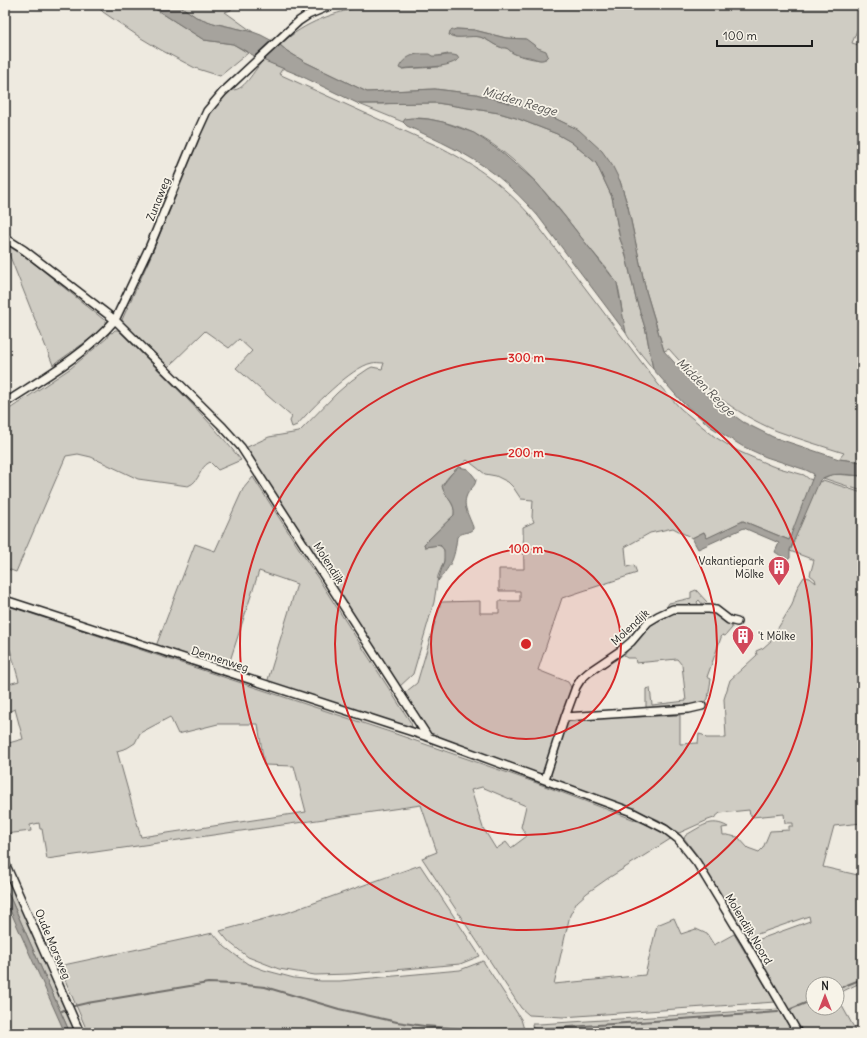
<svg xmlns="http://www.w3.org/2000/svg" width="867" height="1038" font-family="Delius,sans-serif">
<rect width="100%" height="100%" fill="#eeeae0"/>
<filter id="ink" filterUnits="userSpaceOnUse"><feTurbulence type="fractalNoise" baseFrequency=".025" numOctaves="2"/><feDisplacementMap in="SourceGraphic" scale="8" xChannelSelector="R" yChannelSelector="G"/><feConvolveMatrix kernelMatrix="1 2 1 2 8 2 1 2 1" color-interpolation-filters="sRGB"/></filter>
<g filter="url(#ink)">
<path fill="#dedbd1" d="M5,895l61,138h-61z"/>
<path fill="#cfccc3" stroke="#767470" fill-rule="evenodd" d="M96,5h53l55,35 29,4 15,9 -28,23 -25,-8 -34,-18 -20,-12 -38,-26z
M179,5h52v5l-6,2 28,20 -40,-9 -17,-6z
M367,5h495v13l-10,25 10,3v416l-23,-3 5,-6c-22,-7 -45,-14 -67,-22 -45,-19 -76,-45 -108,-82l-5,2 -18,-60 -18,-84 -8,-26 -41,-51 -37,-18 -66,-18 -41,-5 -68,3 -62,-30 -18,-11 -7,-6c25,-24 55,-32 87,-40zM456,29l18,1 32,8 19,1 13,9 8,11c-6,3 -26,-3 -33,-6 -3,-1 -4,-5 -7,-5 -5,-1 -1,1 -6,-1 -7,-2 -12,-8 -20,-10 -8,-2 -16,0 -25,0zM448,54l-10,13 -37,2 31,-12z
M264,60l19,8 -4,6 163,74c36,19 60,36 87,66l129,170 23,25 34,28 23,14 34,15 32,9 5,4 13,3 1,-2 39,13v330l-28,3 -11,41 39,9v106l-25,12v-10h-24v24h24v-11l20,36h-55l-53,-90 61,-22 -1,-5 -63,22 -49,-83 -13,-17 2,-3c15,-8 25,-18 42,-8l-6,1 1,7c6,-1 9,2 15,2l10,11 11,4 4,-4 7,-17 19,-1v-4h4v-3h-8l-1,-9 -32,3v-2h-2l-1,-5 -29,3 -6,5 -6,2 -29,13 -20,-13 -16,-7 -92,-34 -2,-7 18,-51 5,-3 9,-1h57l42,-2v29l18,-1 1,-9 4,1 3,3h20l-2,-39 6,-19 27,-25 -1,-4 7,-3 9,-8 3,-7 17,-28 5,-17 7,-11 6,1 6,5 -1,-4 -5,-4 4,-15 -24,-9 4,-9 -51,-21 -36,18 -3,-7 -12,6 -19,-10 -23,5 -25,14 2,20 7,-2 3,8 -75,25 -24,72 30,12 4,7 -28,84 -6,1 -103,-36 -6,-5 -27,-38 15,-12 24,-81 39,-1v12h19v-12h21v-10h-21v-22h25l-1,-42 11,-5 -2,-5 1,-17 -12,-1 -8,-12 -5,-5 -12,-6 -11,-2 -18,-14c-7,6 -18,14 -23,23 -6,9 13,19 10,32l-30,29 1,3 12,-2 6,2 2,7 -1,7 -6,15 -4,26 -21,72 -15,14 -155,-239 26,-12 30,-5 38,-39 15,-13 16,-11 4,-2 10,2 2,-6c-4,0 -9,-1 -12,0 -21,4 -61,46 -75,62l-5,2 -2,-6 2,-4 -56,-49 16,-17 -13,-12 -10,9 -24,-17 -39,38 -45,-47 29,-64 26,-63 22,-60 9,-19 22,-27c15,6 25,-21 35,-29z
M396,103h41l62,10 17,5 41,16 14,8 25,21 16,34 8,42 5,13 11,47 10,32 7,38c-6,-8 -24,-29 -27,-36 -5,-13 -4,-41 -10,-51 -9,-14 -21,-27 -32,-41 -37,-48 -82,-108 -146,-120 -8,-2 -29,-6 -35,1l-44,-18h23z
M5,244l21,13 82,66 -7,8 -48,34z
M115,330h3c42,42 86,83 123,130l-23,10 -8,-8c-12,6 -9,19 -22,24l-50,-7 -47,-22 -13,-3 -12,2 -50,116 -11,-4v-90l5,-12 -5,1v-55l66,-44 36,-30v-1l3,-5 2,1z
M833,474l29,2v15l-39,-13z
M253,477l158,246 2,7 -146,-47 30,-99 -38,-13 -32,99 -71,-24 39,-102 20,7 28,-62z
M696,590l11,12 -5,2 -3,-4 -2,2 2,4 -35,5 5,-8 22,-5v-6z
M5,605l391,129 138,48 117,44 21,12 -65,41 -20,14 -10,9 -7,13 -16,69 91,-9 12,-50 17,-7 7,16 15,-5 11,5 7,11 20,-11 41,68 -212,15 -34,-2 -8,-7 -99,-150 15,-6 -16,-47 -374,54 -5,-30h-2l-1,-6 -9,2 1,6 -26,3v-90l18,-5 -8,-30 -10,4v-28l14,-4 -9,-32 -5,1zM170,717l8,17 40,-10h40l6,41 30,1 12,46 -165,25 -24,-86 10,-3 8,-5 5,-10zM482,787l44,19 -5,21 6,9 -16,12 -5,-6 -10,7 -13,-21 -12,-38z
M710,610l21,13 1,5 -7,8 -3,-1 -15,42 4,2 -3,20c-10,12 -47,10 -62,11v-21l4,-1 2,17 34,-4 -4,-36 -5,-6 -41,4 -1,-5h-8l-3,-2c11,-18 27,-38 48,-44 9,-2 27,-1 38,-2z
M420,865l60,91 -20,8 -110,10 -35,1 -36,-6 -31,-12 -19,-15 -9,-11 66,-18z
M5,869l73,164h-8l-65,-147z
M213,933l12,14 13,10 10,7 16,6 30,8 27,3h19l109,-10 11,-1 23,-9 38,58 4,14h-437l-29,-67z
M779,1009l14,24h-251l-9,-2 -1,-7h7z"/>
<path fill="#a6a39d" stroke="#6f6d69" d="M149,5h30l17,12 17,6 40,9 8,3 19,10 7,6 18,11 62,30 68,-3 41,5 66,18 37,18 23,21 10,14 8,16 8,26 18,84 18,60 26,29 24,21 29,21 30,15 66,22 23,3v14c-14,-1 -31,-5 -42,4l-30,70v8l-3,2 -12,-8 4,-9 -35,-15 -46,21 -6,-11 12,-6 3,6 36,-17 46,19 25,-66 -8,-4 -40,-13 -24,-11 -31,-19 -29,-25 -29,-33 -7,-38 -10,-32 -11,-47 -5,-13 -8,-42 -16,-34 -25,-21 -14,-8 -41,-16 -17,-5 -62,-10 -78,1 -60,-29 -39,-16 -27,-15 -29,-4z
M456,29l18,1 32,8 20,1 12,9 8,3 2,5c-6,8 -12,2 -19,1 -6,-1 -11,-1 -16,-4 -2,-1 -4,-4 -7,-5 -6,-1 0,1 -6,-1 -7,-2 -12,-8 -20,-10 -10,-2 -22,3 -31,-2l1,-4z
M418,54h11l3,2c9,1 17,-3 25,0l2,3c-13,11 -41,7 -58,10l-2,-1c3,-8 11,-13 19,-14z
M411,118l17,1 15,3 31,11 26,18 36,31 30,36 51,65 9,50 -88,-117c-13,-15 -27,-29 -42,-41 -27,-21 -59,-35 -89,-49l-4,-4 2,-3z
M459,467l9,2 8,10c0,5 -3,8 -6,11 -10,13 -2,23 3,37v2c-5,5 -12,3 -16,8 -3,24 -5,26 -19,44l6,-20v-11l-4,-5 -15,2 -1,-3 30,-29c2,-13 -10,-18 -12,-29l10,-13z
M5,886l65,147h-5l-60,-134z"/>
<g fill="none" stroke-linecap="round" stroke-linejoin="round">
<path stroke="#6f6d69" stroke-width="2" d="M837,989l25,-10
M74,1006l13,-3 121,-20 26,1 31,3 74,22 58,13 27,4 53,4 58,-1
M791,1009l22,-9
M62,1011l2,-1
M542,1029l236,-17"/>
<g stroke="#1c1c1c" stroke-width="10">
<path id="minor" d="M5,238l19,12 91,70 34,-72 47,-113 11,-24 16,-19 76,-71 9,-6 24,-10
M5,403c38,-25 80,-48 110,-83l108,107 18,20 187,290
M5,600l423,137 204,75 33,17 13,10 19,24 48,79 53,91
M565,717l124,-8 13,-3
M545,779l20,-62 11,-30 5,-8 8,-7 31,-21 11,-9 17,-20 10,-6 15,-7h36l7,1 13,10 8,2
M5,863l75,170"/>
</g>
<use href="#minor" stroke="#f7f3e8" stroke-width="7"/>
</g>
</g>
<circle cx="526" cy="644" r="95" fill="#d62828" fill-opacity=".12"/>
<g fill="none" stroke="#d62828" stroke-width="2">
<circle cx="526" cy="644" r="95"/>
<circle cx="526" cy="644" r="191"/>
<circle cx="526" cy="644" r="286"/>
</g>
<defs>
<g id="building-pin" transform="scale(1.15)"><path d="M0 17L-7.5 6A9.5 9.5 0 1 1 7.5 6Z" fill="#d1495b" stroke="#f7f3e8"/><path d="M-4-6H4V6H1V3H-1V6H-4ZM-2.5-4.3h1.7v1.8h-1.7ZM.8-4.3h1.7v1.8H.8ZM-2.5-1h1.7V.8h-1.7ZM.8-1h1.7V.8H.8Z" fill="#fff"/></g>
</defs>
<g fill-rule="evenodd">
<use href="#building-pin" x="779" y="567"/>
<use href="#building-pin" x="743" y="636"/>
</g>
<g text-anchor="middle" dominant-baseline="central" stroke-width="3.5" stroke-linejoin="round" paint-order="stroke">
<g font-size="11" fill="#1c1c1c" stroke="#f7f3e8">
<text transform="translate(158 199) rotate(-68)">Zunaweg</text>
<text transform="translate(329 563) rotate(57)">Molendijk</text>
<text transform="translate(630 627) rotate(-43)">Molendijk</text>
<text transform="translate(220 659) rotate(18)">Dennenweg</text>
<text transform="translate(749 929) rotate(59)">Molendijk Noord</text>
<text transform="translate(53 944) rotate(67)">Oude Morsweg</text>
</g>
<g font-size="11" fill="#1c1c1c" stroke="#f7f3e8" text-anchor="end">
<text x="764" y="561">Vakantiepark<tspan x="764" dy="13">Mölke</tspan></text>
<text x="758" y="636" text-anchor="start">'t Mölke</text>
</g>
<g font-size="12" font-style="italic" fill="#535250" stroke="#f7f3e8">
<text transform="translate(520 101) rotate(16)">Midden Regge</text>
<text transform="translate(706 387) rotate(45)">Midden Regge</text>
</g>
</g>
<circle cx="526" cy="644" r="6" fill="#d62828" stroke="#f7f3e8" stroke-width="2"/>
<g font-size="12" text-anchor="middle" font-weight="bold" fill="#d62828" stroke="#f7f3e8" stroke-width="3.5" stroke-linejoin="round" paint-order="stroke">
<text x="526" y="362">300 m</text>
<text x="526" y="457">200 m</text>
<text x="526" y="553">100 m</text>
</g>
<rect width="867" height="1038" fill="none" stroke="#f7f3e8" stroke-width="20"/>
<rect x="10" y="10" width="847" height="1018" fill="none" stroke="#1c1c1c" stroke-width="1.5" filter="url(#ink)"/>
<g transform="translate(825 996)"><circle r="19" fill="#f7f3e8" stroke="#9f9d96"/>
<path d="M0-3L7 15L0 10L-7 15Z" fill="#d1495b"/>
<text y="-6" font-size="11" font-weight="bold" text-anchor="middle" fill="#1c1c1c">N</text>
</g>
<path d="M717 40v6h95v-6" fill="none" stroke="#1c1c1c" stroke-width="2"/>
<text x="723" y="40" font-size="12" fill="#1c1c1c" stroke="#f7f3e8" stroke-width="3" paint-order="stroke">100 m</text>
</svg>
